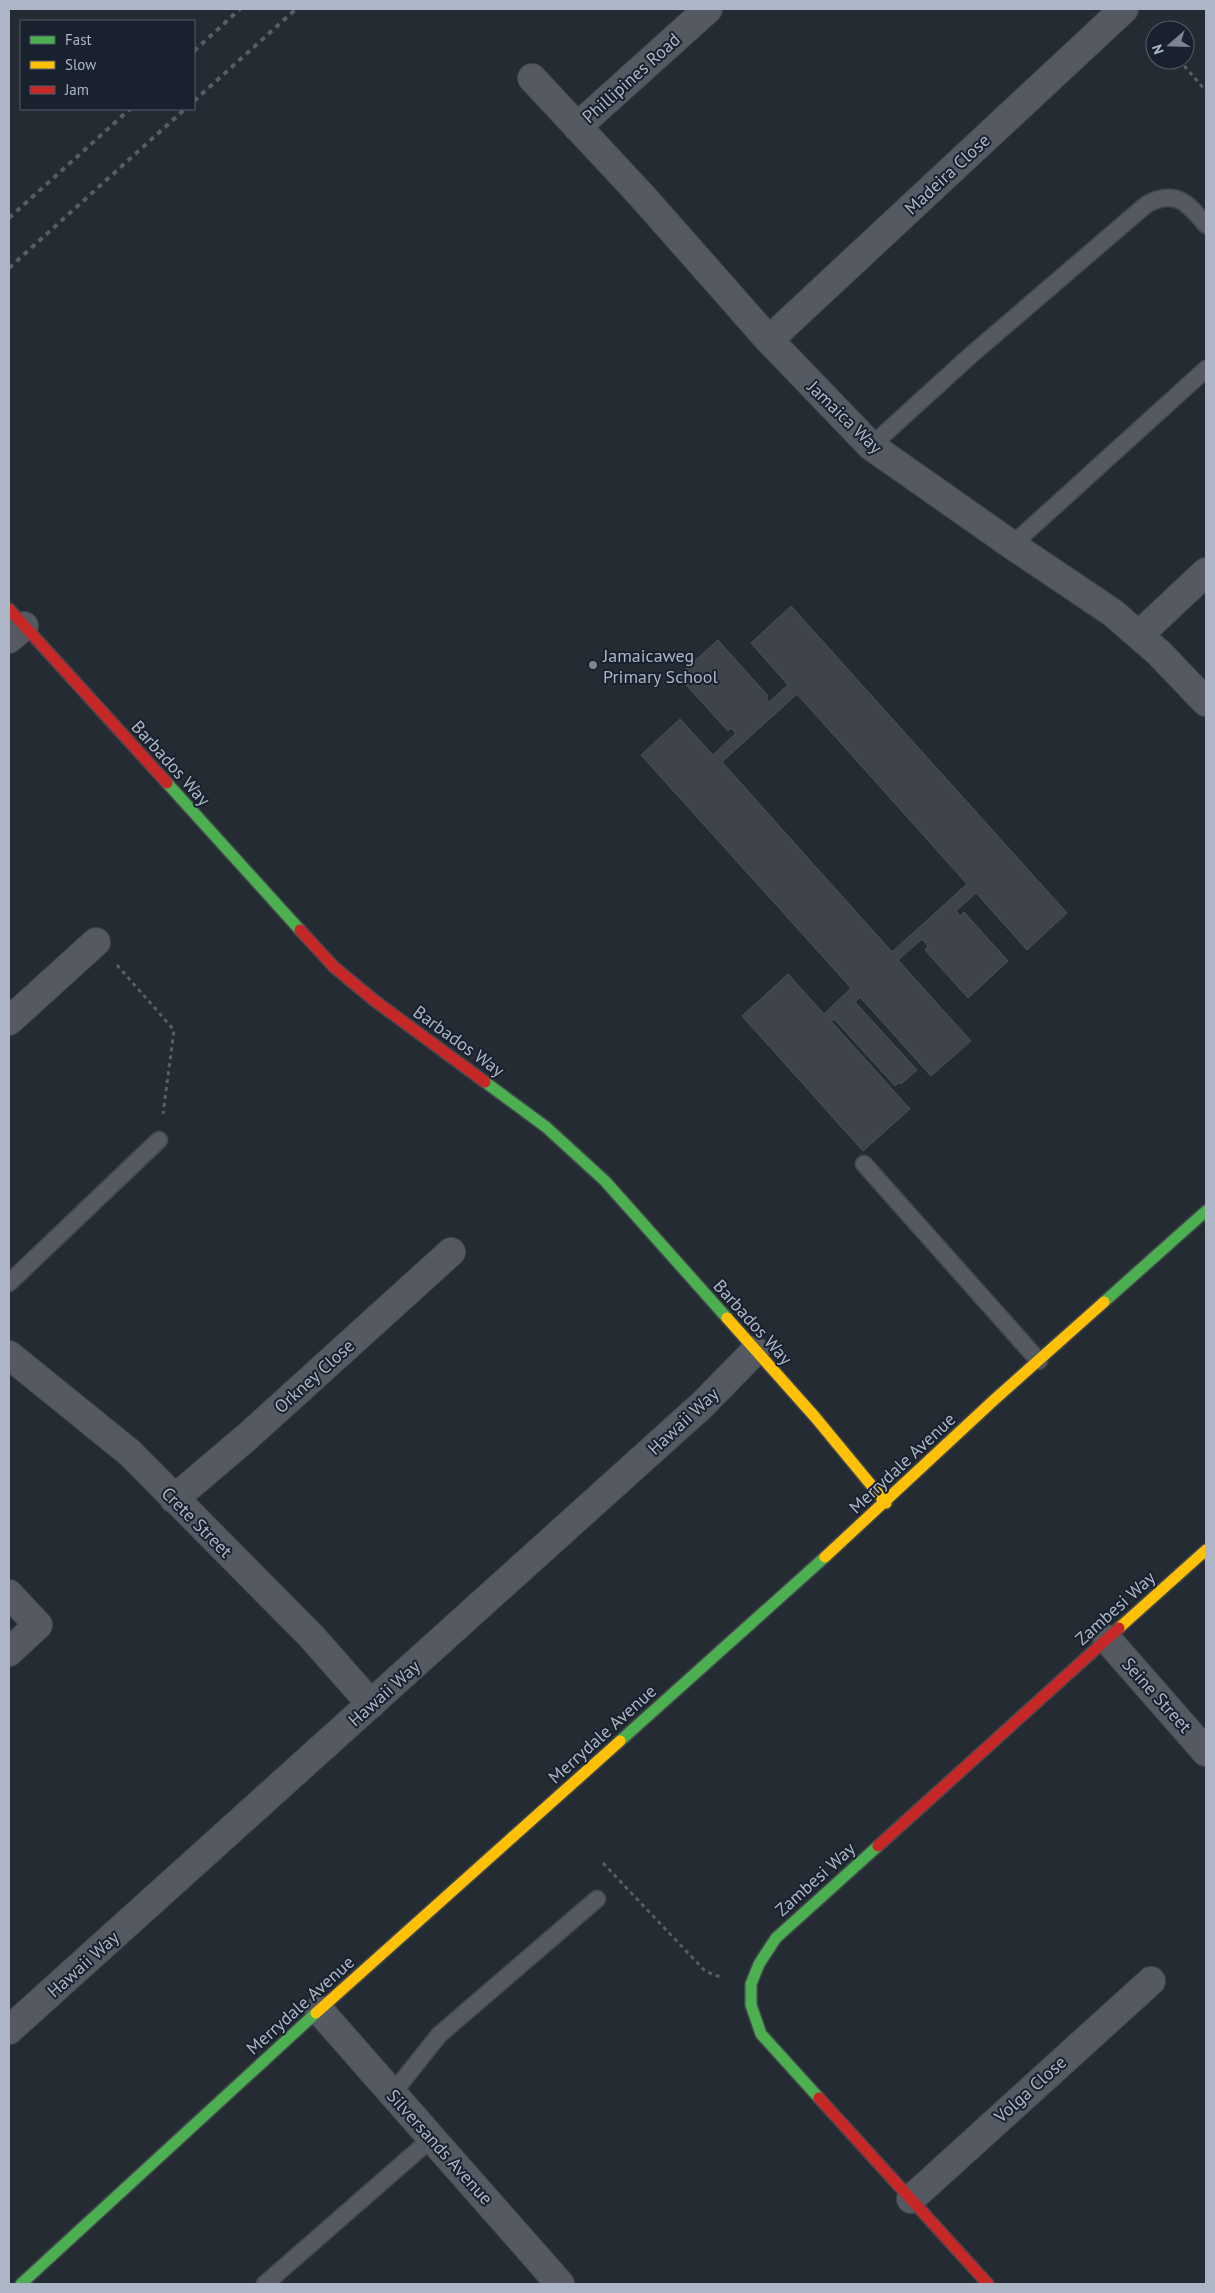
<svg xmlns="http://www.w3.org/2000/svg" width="1215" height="2293" font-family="'PT Sans',sans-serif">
<rect width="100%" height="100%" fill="#252b32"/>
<path fill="#3f444b" stroke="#4c525a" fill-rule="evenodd" d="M791,606l276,307 -40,37 -51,-57 -20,18 4,5 4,-4 44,49 -40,37 -43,-48 3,-4 -6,-7 -24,21 73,81 -40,35 -71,-79 -5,5 62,68 -16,14 -1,-2 -5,4 -61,-67 -3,2 79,88 -47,42 -121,-135 46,-42 36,40 27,-26 -210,-233 39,-36 33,36 23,-22 -5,-5 -3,3 -50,-55 40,-36 50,56 -2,2 3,4 19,-17 -37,-42zM797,694l170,190 -75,68 -170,-190z"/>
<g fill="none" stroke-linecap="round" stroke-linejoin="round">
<g stroke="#42474d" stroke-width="19">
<path id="lane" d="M871,446l100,-91 176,-151c29,-15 41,-1 59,21
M1012,545l194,-176
M864,1164l175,197
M9,1283l150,-143
M392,2094l47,-59 158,-136
M265,2284l167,-146"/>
</g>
<g stroke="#42474d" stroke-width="30">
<path id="street" d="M532,78l110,118 127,144 102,106 141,99 101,68 46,40 47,49
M577,127l131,-118
M769,340l355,-331
M1140,634l66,-62
M9,639l15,-13
M9,1021l87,-79
M9,1355l121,98 182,184 59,67
M174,1499l73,-62 204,-185
M9,1594l29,31 -29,27
M1107,1639l99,113
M319,2010l241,274
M9,2030l693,-625 53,-54
M911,2199l240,-218"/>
</g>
<g stroke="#42474d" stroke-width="14">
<path id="fast" d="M167,783l133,147
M485,1082l61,45 59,54 122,137
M1104,1302l102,-91
M620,1741l205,-184
M819,2098l-58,-64 -10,-29v-21l8,-20 17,-26 102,-92
M21,2284l295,-271"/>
</g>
<g stroke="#42474d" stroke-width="14">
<path id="slow" d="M727,1318l88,99 71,86
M825,1557l169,-157 110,-98
M1119,1628l87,-78
M316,2013l304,-272"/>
</g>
<g stroke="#42474d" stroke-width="14">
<path id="jam" d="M9,609l158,174
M300,930l34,37 41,34 110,81
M878,1846l241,-218
M819,2098l169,186"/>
</g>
<path stroke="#575e64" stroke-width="3" stroke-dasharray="4 4" stroke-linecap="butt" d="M1179,60l27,31
M117,965l57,65 -11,84
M603,1863l102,108 15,6"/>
<use href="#lane" stroke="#545962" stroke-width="16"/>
<use href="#street" stroke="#545962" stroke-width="28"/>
<use href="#fast" stroke="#4caf50" stroke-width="11"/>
<use href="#slow" stroke="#ffc107" stroke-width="11"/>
<use href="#jam" stroke="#c62828" stroke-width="11"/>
<path stroke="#585d64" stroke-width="4" stroke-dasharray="5 5" stroke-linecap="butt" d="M194,51l46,-42
M194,101l102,-92
M9,218l121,-109
M9,268l176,-159"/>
</g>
<circle fill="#7d8592" stroke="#18212d" stroke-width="2" cx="593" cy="665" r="5"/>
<g text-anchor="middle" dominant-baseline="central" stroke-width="4" stroke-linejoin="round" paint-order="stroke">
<g font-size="18" fill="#acb6c6" stroke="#18212d">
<text transform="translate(631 78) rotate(-42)">Phillipines Road</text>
<text transform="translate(947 174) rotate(-43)">Madeira Close</text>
<text transform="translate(845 417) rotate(44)">Jamaica Way</text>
<text transform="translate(171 763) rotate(48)">Barbados Way</text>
<text transform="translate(459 1041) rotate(36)">Barbados Way</text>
<text transform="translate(753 1322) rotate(48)">Barbados Way</text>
<text transform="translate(314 1376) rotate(-42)">Orkney Close</text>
<text transform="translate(683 1421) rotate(-43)">Hawaii Way</text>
<text transform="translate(902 1463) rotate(-43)">Merrydale Avenue</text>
<text transform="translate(197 1522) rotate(45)">Crete Street</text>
<text transform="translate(1115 1608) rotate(-42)">Zambesi Way</text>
<text transform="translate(384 1693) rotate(-42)">Hawaii Way</text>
<text transform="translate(1157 1695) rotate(48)">Seine Street</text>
<text transform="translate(602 1734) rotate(-42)">Merrydale Avenue</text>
<text transform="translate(815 1879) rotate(-42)">Zambesi Way</text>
<text transform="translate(83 1964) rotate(-42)">Hawaii Way</text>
<text transform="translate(300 2005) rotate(-42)">Merrydale Avenue</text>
<text transform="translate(1030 2089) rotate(-42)">Volga Close</text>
<text transform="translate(440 2147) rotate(48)">Silversands Avenue</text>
</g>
<g font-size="18" fill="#acb6c6" stroke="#18212d" text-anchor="start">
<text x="603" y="655">Jamaicaweg<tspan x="603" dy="21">Primary School</tspan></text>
</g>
</g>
<rect width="1215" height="2293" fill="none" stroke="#acb6c6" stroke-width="20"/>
<rect x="20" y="20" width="175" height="90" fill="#18212d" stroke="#535d6a"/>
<rect x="30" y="36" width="25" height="8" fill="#4caf50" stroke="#535d6a"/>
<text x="65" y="45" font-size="15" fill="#acb6c6">Fast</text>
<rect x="30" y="61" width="25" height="8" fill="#ffc107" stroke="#535d6a"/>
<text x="65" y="70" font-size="15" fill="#acb6c6">Slow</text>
<rect x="30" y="86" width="25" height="8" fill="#c62828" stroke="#535d6a"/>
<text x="65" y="95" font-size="15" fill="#acb6c6">Jam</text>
<g transform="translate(1170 45) rotate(250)"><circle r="24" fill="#18212d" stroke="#535d6a"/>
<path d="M0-4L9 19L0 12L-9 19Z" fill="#7d8592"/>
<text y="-8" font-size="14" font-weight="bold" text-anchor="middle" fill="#acb6c6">N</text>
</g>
</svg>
